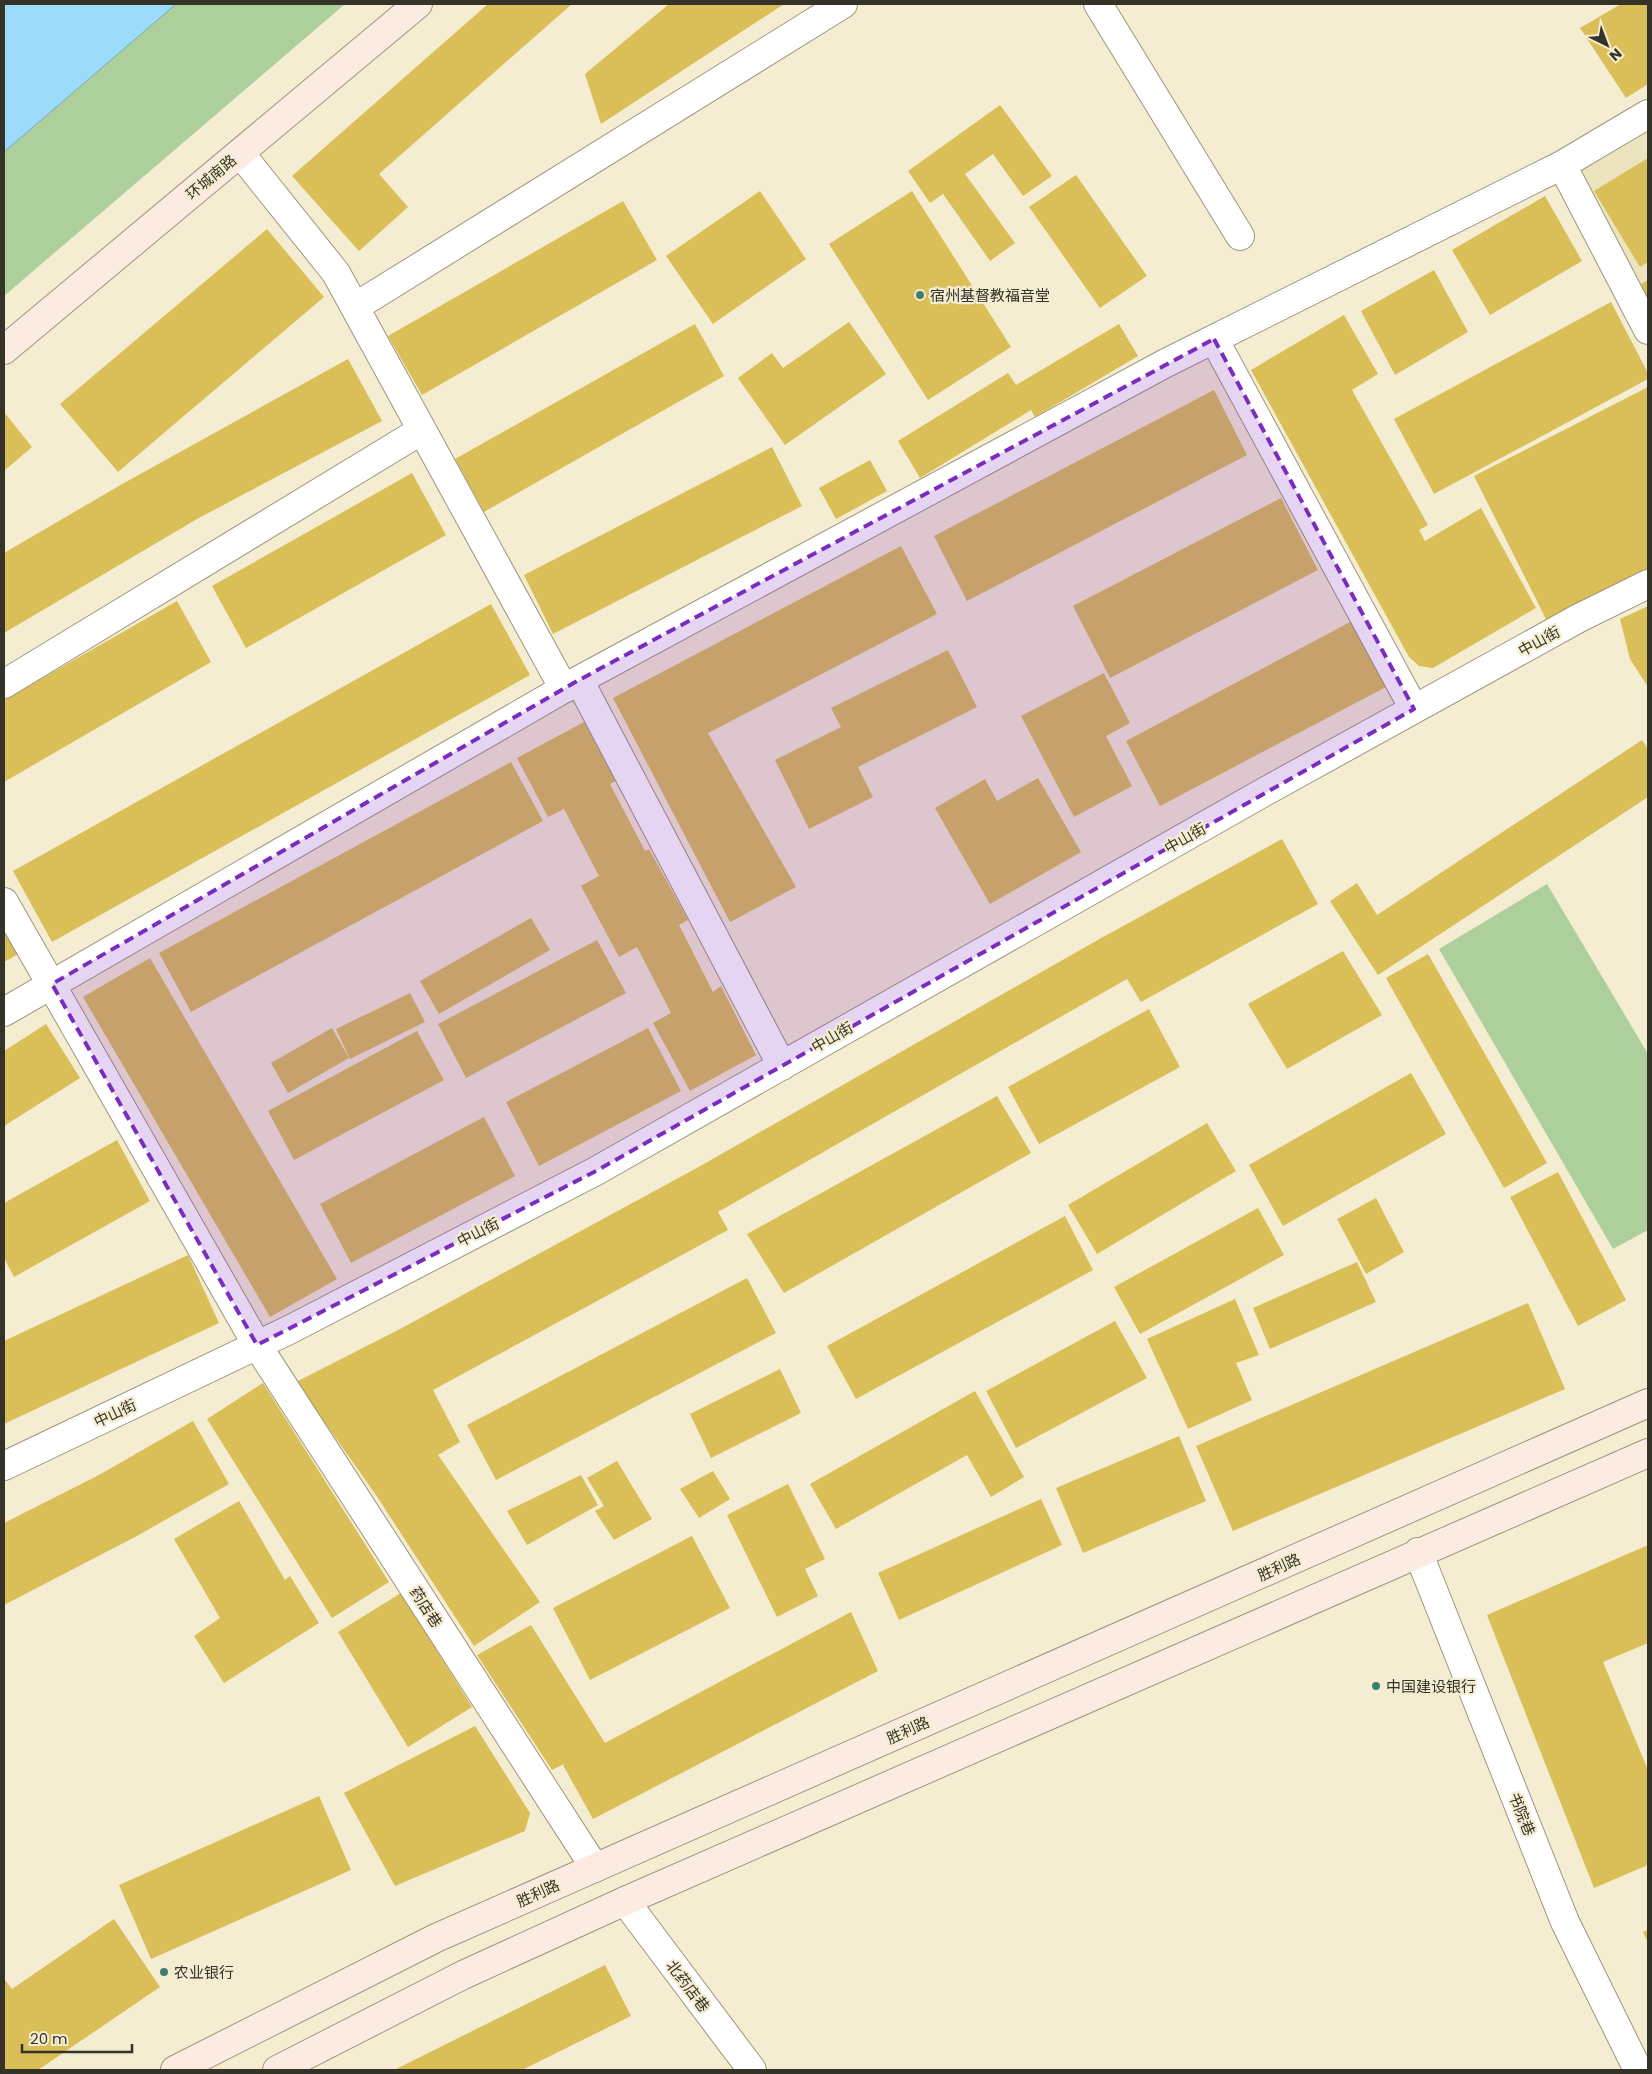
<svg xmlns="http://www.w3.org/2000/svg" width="1652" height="2074" font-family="Poppins,'Noto Sans SC',sans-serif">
<rect width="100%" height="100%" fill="#f5edd1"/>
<path fill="#ece3bf" d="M1648,114v216l-86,-165z"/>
<path fill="#accf9c" d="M151,4h194l-341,292v-167z
M1547,884l101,170v176l-35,19 -174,-300z"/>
<path fill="#9cdbf9" stroke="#7da8ba" d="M4,4h172l-172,148z"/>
<path fill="#dabe57" d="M488,4h84l-193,170 29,33 -49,44 -67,-75z
M669,4h115l-183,120 -16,-50z
M1621,4h27v80l-22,14 -46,-70z
M1000,105l52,71 -29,20 -30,-42 -28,20 50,69 -25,18 -47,-67 -13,9 -22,-32z
M1648,158v104l-8,5 -46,-76z
M1076,175l71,101 -47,32 -71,-101z
M760,191l46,68 -93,65 -47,-68z
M912,191l99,156 -83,53 -99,-156z
M1545,196l37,65 -92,54 -38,-65z
M623,201l34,59 -235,135 -34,-59z
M267,229l57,68 -206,175 -58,-68z
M1434,270l34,62 -73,43 -34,-64z
M1648,280v24l-11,-18z
M1611,302l37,71v6l-214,115 -40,-75z
M1344,315l34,59 -26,16 76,135 -9,5 6,11 56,-33 55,100 -103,60 -14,-2 -10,-9 -158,-287z
M849,322l37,52 -101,71 -47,-67 34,-25 11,15z
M695,324l29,52 -240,136 -29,-53z
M1119,324l19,32 -103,61 -4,-7 -111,68 -22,-37 110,-68 8,12z
M348,359l34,62 -185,98 -193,114v-80l120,-70z
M1648,387v185l-100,51 -74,-147z
M1214,390l33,65 -280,146 -33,-65z
M4,412l28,35 -28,24z
M772,447l30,59 -249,128 -29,-59z
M870,460l17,31 -51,28 -17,-31z
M412,473l34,62 -200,113 -34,-62z
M1281,498l37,72 -208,108 -37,-72z
M901,546l36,68 -229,119 88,154 -66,35 -117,-224z
M177,601l34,61 -207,120v-82z
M491,604l39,71 -478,267 -39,-71z
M1648,606v81l-18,-28 -10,-40z
M1352,621l34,66 -226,119 -34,-65z
M948,650l29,57 -119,60 15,30 -64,32 -34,-69 66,-33 -10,-19z
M1104,673l26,50 -24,13 26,50 -58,31 -53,-101z
M584,722l32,59 -6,3 35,67 4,-2 39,71 -9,5 34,67 8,-6 35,69 -66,36 -37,-68 18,-10 -34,-66 -18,10 -38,-71 18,-10 -35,-67 -16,8 -31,-59z
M1642,740l6,9v48l-270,178 -48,-74 27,-18 20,32z
M511,762l32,59 -352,191 -32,-59z
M1038,778l43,74 -91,52 -55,-96 50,-29 12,22z
M1282,839l36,65 -177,98 -14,-23 -409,233 10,18 -295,160 27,52 -22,13 102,147 -66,44 -98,-151 -80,-113 104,-53 295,-160 408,-232z
M531,918l19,32 -111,64 -19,-33z
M4,925l16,28 -16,9z
M597,940l29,53 -160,85 -28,-54z
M1343,951l39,64 -95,54 -39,-65z
M1428,954l119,209 -43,25 -118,-210z
M150,958l187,321 -67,38 -187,-320z
M410,993l15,29 -75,37 -14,-30z
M1149,1009l31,58 -141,77 -31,-57z
M46,1024l34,54 -76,48v-75z
M332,1028l17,30 -61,35 -17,-30z
M648,1028l33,63 -142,75 -33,-64z
M417,1031l27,49 -150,80 -26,-49z
M1411,1073l35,61 -163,92 -34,-61z
M997,1096l34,57 -247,140 -37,-59z
M484,1117l31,59 -164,87 -31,-59z
M1207,1123l29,48 -139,83 -29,-49z
M117,1140l33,61 -136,76 -10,-19v-55z
M1558,1172l68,128 -48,26 -68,-129z
M1376,1198l28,54 -38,22 -29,-55z
M1258,1208l26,47 -144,79 -26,-47z
M1065,1216l28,54 -237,129 -29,-53z
M188,1255l31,68 -215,101v-83z
M1357,1262l19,40 -106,47 -17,-41z
M747,1278l29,55 -280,147 -29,-55z
M1235,1299l24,56 -23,8 16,37 -64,29 -41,-90z
M1528,1303l37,86 -332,142 -37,-85z
M1115,1321l32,57 -131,70 -30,-57z
M780,1369l21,44 -90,45 -21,-44z
M263,1383l126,199 -57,36 -125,-199z
M975,1391l49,86 -33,20 -24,-42 -131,74 -26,-45z
M193,1421l36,63 -94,53 -131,68v-82l95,-48z
M1179,1436l27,65 -123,52 -27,-65z
M617,1461l35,58 -38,21 -19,-29 9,-5 -17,-28z
M713,1471l17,28 -31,19 -19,-29z
M581,1475l17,30 -71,40 -20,-34z
M788,1484l37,75 -20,10 13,27 -41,21 -50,-102z
M1041,1499l21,46 -163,75 -21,-47z
M239,1501l46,79 5,-4 29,47 -95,60 -30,-47 26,-18 -46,-79z
M692,1536l38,72 -140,72 -37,-72z
M1648,1545v98l-45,19 45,108v95l-54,23 -107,-273z
M401,1593l71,114 -64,40 -70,-115z
M851,1612l27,59 -285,148 -30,-54 5,-3 -16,8 -75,-115 54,-30 74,118z
M475,1726l55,87 -5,18 -130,55 -51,-93z
M319,1796l32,74 -200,89 -32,-74z
M114,1919l46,68 -122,83h-34v-91l8,10z
M1648,1930v13l-5,-11z
M605,1965l26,51 -109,54h-128z"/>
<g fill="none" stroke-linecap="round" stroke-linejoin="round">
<g stroke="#9d967c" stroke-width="30">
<path id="minor" d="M1098,4l142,232
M240,153l96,120 228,416
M1562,165l86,165
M355,307l488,-303
M1214,339l200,370
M579,680l203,386
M4,684l418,-254
M4,902l253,443 338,523
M4,1012l575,-332 585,-316 398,-199 86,-51
M4,1466l285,-136 307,-159 670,-380 313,-173 69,-34
M1418,1552l147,370 73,148
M625,1901l127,169"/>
</g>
<g stroke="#9d967c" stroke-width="30">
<path id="secondary" d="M4,350l414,-346
M175,2070l261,-132 1212,-535
M277,2070l186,-95 162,-74 1023,-448"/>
</g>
<use href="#minor" stroke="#fff" stroke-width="28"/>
<use href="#secondary" stroke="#fcebe0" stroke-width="28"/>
</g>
<path fill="#7b2cbf" fill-opacity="0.2" stroke="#7b2cbf" stroke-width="4" stroke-dasharray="10 6" stroke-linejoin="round" d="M1214,339l200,370 -818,462 -339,174 -205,-361 527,-304z"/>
<g fill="#407f6d" stroke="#f5edd1" stroke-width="2">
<circle cx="920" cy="295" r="5"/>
<circle cx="1376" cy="1686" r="5"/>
<circle cx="164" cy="1972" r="5"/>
</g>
<g text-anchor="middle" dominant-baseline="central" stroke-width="4.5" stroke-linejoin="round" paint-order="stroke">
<g font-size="15" fill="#353227" stroke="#f5edd1">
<text transform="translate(211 177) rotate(-40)">环城南路</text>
<text transform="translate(1539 641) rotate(-29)">中山街</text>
<text transform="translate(1185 838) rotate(-30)">中山街</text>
<text transform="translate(832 1037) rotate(-30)">中山街</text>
<text transform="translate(478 1232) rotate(-27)">中山街</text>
<text transform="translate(115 1413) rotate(-25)">中山街</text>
<text transform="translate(1279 1567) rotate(-24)">胜利路</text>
<text transform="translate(426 1607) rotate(57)">药店巷</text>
<text transform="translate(908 1730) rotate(-24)">胜利路</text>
<text transform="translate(1522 1814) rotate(68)">书院巷</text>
<text transform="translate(538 1893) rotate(-24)">胜利路</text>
<text transform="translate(688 1986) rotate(53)">北药店巷</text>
</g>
<g font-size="15" fill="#353227" stroke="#f5edd1" text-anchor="start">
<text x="930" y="295">宿州基督教福音堂</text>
<text x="1386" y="1686">中国建设银行</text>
<text x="174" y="1972">农业银行</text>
</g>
</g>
<rect width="1652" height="2074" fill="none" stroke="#353227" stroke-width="10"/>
<g transform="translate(1607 45) rotate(138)" stroke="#f5edd1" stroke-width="4" paint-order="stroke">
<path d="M0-4L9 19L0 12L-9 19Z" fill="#353227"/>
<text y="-8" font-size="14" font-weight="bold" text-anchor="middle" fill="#353227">N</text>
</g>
<path d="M22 2044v8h110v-8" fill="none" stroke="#353227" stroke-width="2.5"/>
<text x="30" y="2044" font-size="15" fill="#353227" stroke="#f5edd1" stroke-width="4" paint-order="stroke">20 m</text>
</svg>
